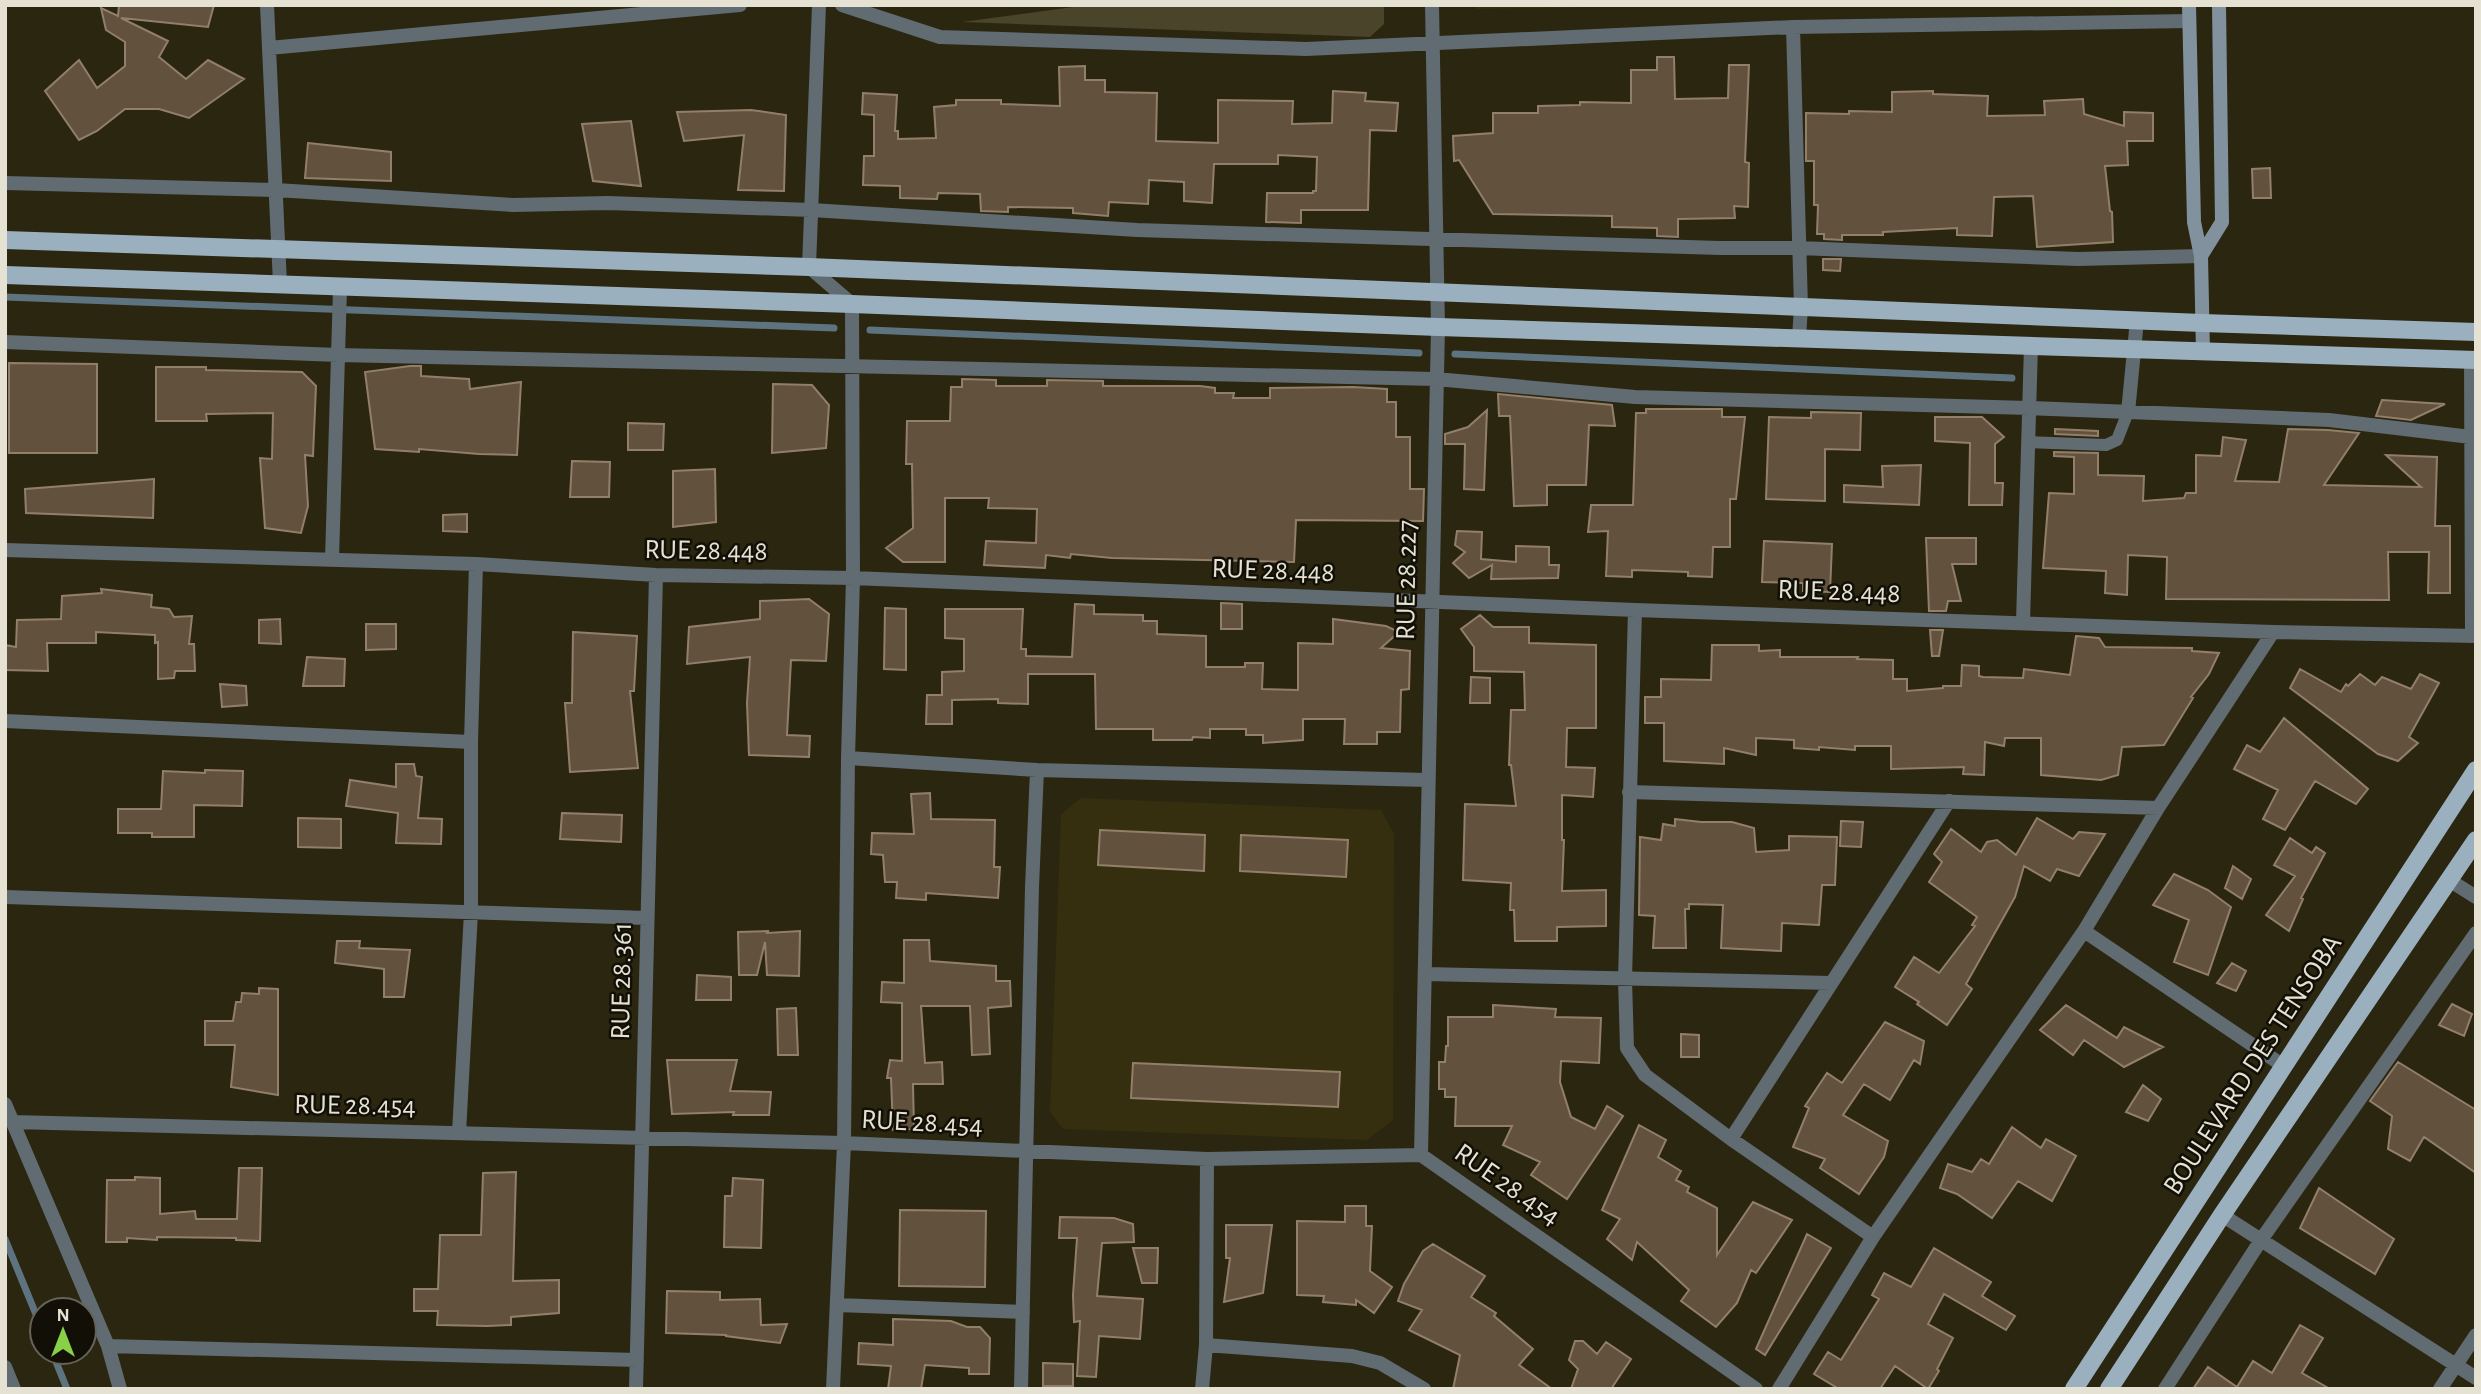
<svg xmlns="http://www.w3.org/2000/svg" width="2481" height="1394" font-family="'Alegreya Sans',sans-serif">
<rect width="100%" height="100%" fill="#2b260f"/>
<path fill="#352f0f" d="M1476,5h222l-221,4z
M1081,798l300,12 13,24 -1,286 -26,20 -304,-11 -13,-17 11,-298z"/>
<path fill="#4a442a" d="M1088,5h296v19l-14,13 -408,-15z"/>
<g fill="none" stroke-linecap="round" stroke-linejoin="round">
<path stroke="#5e7380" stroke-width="7" d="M5,297l829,31
M870,330l549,23
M1455,354l557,24
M5,1239l37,90
M52,1352l15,37"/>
</g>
<path fill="#62513d" stroke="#927f6a" stroke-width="2" d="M119,5h95l-6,22 -87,-9 47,23 -9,16 27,22 22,-19 36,19 -55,39 -30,-9h-34l-28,22 -18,9 -34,-49 34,-31 18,28 28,-22v-24l-19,-12 -5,-22 17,8z
M1657,57h17l1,42 53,-1 1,-33h20l-4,97 4,1 -1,44 -14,-1 1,12 -57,1v18l-21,-1v-8l-45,-1v-11l-119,-2 -34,-54 -5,1 -1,-25 40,-3v-20h45v-7l42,-1v-3l51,1v-33h26z
M1085,66v14h20v12l52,1 -1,48 62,2v-43l75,1 -1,23 40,-1 1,-32 33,2 -1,8 33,2 -2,28 -26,-1 -2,80h-67v13l-35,-1 1,-29h46v-2h3l1,-34 -39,-2v9h-64l-2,39 -28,-2v-19l-35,-2 -1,24 -39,-2 -1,14 -35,-3v-5l-65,-1v5l-27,-1 -1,-17 -42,-1 -1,6 -37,-1v-12l-37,-1 1,-29h10v-41l-12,-1 1,-21 34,2 -2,36h3v8l38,-1 -2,-31 22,-2v-5h45v4l59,2 -1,-39z
M1933,91v3l55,2 -1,20 58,-1 -1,-14 39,-2 1,15 40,12v-14l29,1v28h-26l1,24 -23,1 5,45 2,1 1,30 -76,5 -4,-51 -39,1 -2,39 -35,-1v-7l-74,4v3h-41v5l-18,-1v-5h-7l1,-29h-4v-44h-8v-48l43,1v-3l43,1v-20z
M751,110l35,5 -2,76 -46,-1 6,-55 -60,6 -7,-29z
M631,121l10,65 -48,-5 -11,-57z
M308,143l83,9v29l-86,-3z
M2270,168l1,30h-18l-1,-29z
M1823,259h18l-1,12 -17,-1z
M9,363l88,1v89h-88z
M410,366h11v10l48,3 1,10 51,-7 -4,73 -38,-1 -60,-5v3l-44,-3 -10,-77z
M156,367h50v3l96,2 14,14 -3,70 -8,-1 3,51 -7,27 -36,-5 -5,-70 12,1 1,-46 -67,1 1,7h-51z
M962,379l34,1v6h51v-6l56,1v5h97l15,2v5h19l-1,5h37v-10l83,-1 34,2v13h9v35h14v52h14l-1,32 -127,-1 -2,42 -182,-4 -41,-4 -1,4 -24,-3 -1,13 -61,-3 2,-24 50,2 1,-34 -49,-1 1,-10h-44v64h-42l-17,-14 27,-20 -1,-64h-6l1,-43h43l1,-34h11z
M773,384l39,1 17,20 -3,43 -54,5z
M1498,394l114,11 3,21 -26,-1 -3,60h-39v20l-33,1 -4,-90h-11z
M2382,400l63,4 -34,16 -35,-4z
M1646,409h76v8h23l-9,82h-6v48h-17l-1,30 -24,-1v-4l-56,-2v7l-26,-1 2,-45 -20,1 3,-27h42l3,-92h10z
M1487,410l-3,80 -20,-1 1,-45h-20v-10l23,-7z
M1811,412l50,1 -1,37 -35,-1v52l-59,-2 3,-82 42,1z
M1935,417h47l22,20 -9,7v39h8l-1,22h-33l1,-62 -35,-2z
M628,423l36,1 -1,26h-35z
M2055,429l43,2v5l-43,-2z
M2288,429l40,1 31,3 -35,52 97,2 -35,-32 51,2 -2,69h15v67h-22l1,-41h-41l1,48 -223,-1 1,-42 -39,-2 -1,40 -22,-2 1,-22 -63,-3 6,-75 25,1v-37l-20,-1v-4l44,1v22l46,1 -1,25 41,-3 2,-5h10v-38l25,1 2,-19 23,3 -11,41 44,1z
M572,461l38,1 -1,35h-39z
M1921,465l-2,40 -75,-3v-17l39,2 -1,-21z
M715,469l1,53 -43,5v-56z
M154,479l-1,39 -127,-5 -1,-24z
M467,514v18l-24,-1v-16z
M1457,531l25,1 -1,27 35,3v-16l33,1v18h10l-1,13 -67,1 1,-14 -23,13 -16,-15 12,-11 -10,-7z
M1926,538h50v26h-24l9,37h-13l-2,10h-17z
M1764,541l68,3 -2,48 -27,-1v-8l-41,-1z
M101,589l51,6 -1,12 18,2 5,8 18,-1 -3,28h5l1,27h-20l-1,7 -16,1v-37l-3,1v-8l-59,-3v11h-49l1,28 -43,-1v-25l11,2 1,-27 44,-1 1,-23 40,-3z
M809,599l20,15 -3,47 -35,-1 -4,75 23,1 -1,21 -60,-2 -2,-52 3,-46 -63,7 2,-37 71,-8v-18z
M1221,603l21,1v25h-21z
M1075,604l19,1v9l49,1v6h14v13l49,2v31h39v-4h18l-1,26 36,1v-47l35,1v-25l53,7 13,6 -18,16 29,3 -1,38 -8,1 -1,42h-23v12h-33l1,-25h-42v21l-40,3v-8h-17v-6h-36v9l-17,-1 -1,3h-39v-11h-57l-1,-55h-67v30l-30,-1v-4l-46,1v24h-26l1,-29h15v-23l22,-1v-32l-19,-1v-29h78l-2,40h5v7l46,1z
M885,608l21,1v61l-22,-1z
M1480,615l13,12h36v16l67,2v83h-29l-1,39 29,1 -2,29 -31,-2v45h2l-2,51 44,-1v36l-49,1v14h-42l-1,-31h-4l1,-27 -48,-3 2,-76 51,2 -5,-41h-2l2,-55h14l-1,-38 -50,-1v-24l-13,-18z
M280,619l1,25 -22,-1v-23z
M366,624h30v25l-30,1z
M1930,630h13l-4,26h-7z
M573,632l64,4 -3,55h-4l8,77 -68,4 -5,-69h7z
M2076,636l23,2 6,9 87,1v3l27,2 -10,21 -18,23 2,1 -29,47 -42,2 -4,28 -17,5 -60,-5v-37h-36l-1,8 -19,-4 -1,33 -21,-1 1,-7 -73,2v-23h-36v4l-36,-3v3l-25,-2v-8l-38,-2v17l-32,-7v16l-60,-3v-38h-19v-26h16v-18l50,1 1,-35h47v6l21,-1v7h78l-1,2 36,1v19h14v12l36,-3v-2h18l1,-21 17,1v10l4,1 40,1 1,-9 46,6z
M307,657l38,2 -1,27h-41z
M2300,669l41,23 5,-8 2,2 12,-12 15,11 7,-8 29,12 9,-15 19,9 -30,54 9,6 -20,18 -20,-7 -88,-66z
M1471,677l19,1v25h-20z
M220,684l26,2 1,19 -25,2z
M2284,718l84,71 -12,15 -41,-23 -30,49 -22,-11 15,-29 -44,-21 13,-24 13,7z
M396,764h18l2,12 6,1 -4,41 24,1 -1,25 -45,-1 2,-30 -52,-7 4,-26 46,7z
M205,770l38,1 -1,35 -48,-1v32h-42v-4h-34v-24h43l2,-38 42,2z
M930,793l1,26 64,1 -1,47h6l-2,31 -72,-5v7l-30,-2 1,-16h-12l-2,-27 -12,-1 1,-21 42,1 -3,-40z
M562,813l60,2 -1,27 -61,-3z
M298,818l43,1v29l-43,-1z
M2037,818l36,21 6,-7 26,2 -26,42 -22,-7 -7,12 -26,-15 -9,31 -49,87 6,5 -25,36 -30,-21 2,-2 -24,-15 19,-30 25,16 36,-47 -3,-1 5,-8 -48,-35 13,-20 -8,-8 17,-25 30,23 6,-10 10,-2 19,15z
M1675,819l26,3h31l22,6 2,24 33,-2v-14l48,1 -2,48h-13l-3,40 -37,-2 -1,28 -60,-3 2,-43 -34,-1v5h-4l1,39h-33l2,-32 -16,-1 1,-78 21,3 2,-16 12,2z
M1841,821l22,1 -2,25 -21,-1z
M1100,830l105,5 -1,36 -106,-6z
M1241,835l107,5 -2,37 -106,-6z
M2290,838l22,15 4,-6 9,6 -24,45 2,1 -14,32 -23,-16 29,-39 -21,-11z
M2233,866l18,13 -9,20 -17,-11z
M2174,874l34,16 23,17 -23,68 -34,-13 15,-42 -36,-15z
M768,931l-1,2 33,-2 -1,45 -32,-1 -2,-33 -8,33h-18l-1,-43z
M904,940h25l1,21 66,5v15h14l1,25 -23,2 2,46 -18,1 -2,-49h-49l4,57 17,-1 1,22h-30l1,45 -21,1 -2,-52h-4l3,-18 12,1v-58l-21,-1 1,-20 22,1z
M337,941h23l-1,7 51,2 -6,47h-20v-28l-49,-6z
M2232,963l14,8 -10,20 -19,-8z
M697,975l34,2v23h-35z
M259,988l19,1v106l-47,-8 4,-42h-30v-24h28l3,-19h5l1,-9 17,1z
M2452,1004l20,10 -8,22 -25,-11z
M1493,1005l63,4 -1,8 46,1 -2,45 -38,-2 -1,21 11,35 24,12 12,-23 16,10 -56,83 -36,-24 9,-13 -37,-17 9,-19h-57l1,-29h-11v-8h-6v-27h6l1,-16h2v-29h45z
M2066,1005l51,33 7,-11 39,20 -39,20 -40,-27 -11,15 -33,-25z
M796,1008l2,47h-20l-1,-46z
M1885,1022l39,19 -4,23 -6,-4 -24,40 -26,-16 -21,31 45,26 -4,16 -25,37 -39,-26 5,-9 -32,-12 16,-39 -4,-2 22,-33 15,10z
M1681,1034l18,1v22h-18z
M667,1060h70l-7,31 41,1 -2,23h-36l1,-3 -62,2z
M2398,1062l78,48v63l-52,-36 -14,24 -22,-12 4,-33 -22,-15z
M1133,1063l207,9 -2,35 -207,-9z
M2143,1085l18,14 -13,22 -22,-9z
M1639,1125l27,15 -8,17 23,14 -5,9 13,7 -2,5 30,16v47l36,-53 39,18 -36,53 -5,-3 -14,33 -21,24 -35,-26 8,-11 -52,-48 -5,18 -25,-21 13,-20 -18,-9z
M2012,1127l29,21 5,-9 30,17 -24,45 -34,-20 -26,37 -35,-24 -17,-6 8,-24 24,8 9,-13 8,5z
M239,1168h23l-2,73 -24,-1v-2l-79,-1v3l-30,-2v4h-21l1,-62h28v-3l25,1v36l35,-3 1,8h41z
M516,1172l-3,109 46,-1v33l-48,4v8l-24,1 -50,-1 1,-14h-24v-22h24l2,-54h41l2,-62z
M733,1178l30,2 -2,68 -37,-1 1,-51h7z
M2319,1188l75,51 -19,35 -75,-46z
M1345,1206h21v20h6l-2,45 22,16 -18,26 -18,-13v5l-33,-3 1,-6 -27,-1v-74l48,1z
M900,1210l86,1 -1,76 -86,-1z
M1060,1217l54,1 19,6 1,18 -32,1 -5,53 46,3 -3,40 -41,-3 -3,41 -19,-1 3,-55 -6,1 -1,-27 4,-57h-18z
M1226,1225h46l-9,68 -39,9 6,-44h-4z
M1807,1234l24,14 -66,107 -9,-6z
M1433,1244l52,32 -14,21 25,16 -2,3 39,33 -14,16 33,24h-99l7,-34 -51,-25 13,-20 -24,-9 6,-17 19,-33z
M1133,1248h25l-1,35h-15z
M1934,1248l57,34 -9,14 33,20 -9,14 -62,-36 -16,30 25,14 -16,31 2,2 -11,18 -33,-23 -15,23h-41l-25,-15 14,-22 13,8 38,-61 -7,-4 12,-22 27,14z
M667,1291l53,1v8l40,-1 1,26 26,-1 -7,19 -54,-7v-1l-60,-2z
M893,1319l58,2 16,6h13l10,11 -1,36h-20v-6l-44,-3 -4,24h-33l3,-23 -33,-2 1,-21 34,2z
M2300,1325l23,13 -21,35 28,16h-137l15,-22 29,20 16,-26 19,12z
M1575,1341h8l14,13 9,-12 25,17 -20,30h-40l7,-20 -9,-9z
M1043,1363l30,1v22h-30z"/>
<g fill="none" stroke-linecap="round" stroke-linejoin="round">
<path stroke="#606b72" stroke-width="12" d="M2028,442l78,3 11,-5 11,-28"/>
<path stroke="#606b72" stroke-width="14" d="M267,5l13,279
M819,5l-10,262 43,37 1,274 -5,180 -4,385 -11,246
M842,5l98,32 366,12 487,-22 396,-6
M1793,27l8,280 -2,31
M269,48l471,-43
M5,183l271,7 237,15 95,-2 203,7 326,20 583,18h79l279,11 123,-3
M5,342l333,13 1098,24 199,18 394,11 300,12 142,17
M2471,360l1,275
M2128,412l9,-92
M5,550l471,14 180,11 197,3 782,32 638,22 203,4
M332,560l8,-272
M1635,610l-10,369 2,69 18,27 86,64 142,98
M2023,622l8,-277
M5,721l466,21
M848,758l189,12 -5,117 -11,502
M1037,770l390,10
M1629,792l529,16
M2449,880l27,17
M5,897l642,21
M2084,931l201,136
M1425,974l406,9
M5,1104l103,242 12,43
M13,1122l831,21 363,16 214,-4 335,234
M459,1133l12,-221v-170l5,-178
M1731,1139l218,-338
M1421,1155l17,-828 -6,-322
M2222,1215l254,163
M837,1305l186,7
M1206,1345l146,11 28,7 44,26
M108,1346l529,14
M5,1367l9,22
M636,1389l20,-814
M1202,1389l4,-44 1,-186
M1779,1389l94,-152 211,-306 74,-123 115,-176
M2165,1389l96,-149 215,-307
M2440,1389l36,-54"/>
<path stroke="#81929e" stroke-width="14" d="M2189,5l5,217 7,34 2,96
M2201,256l21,-34 -3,-217"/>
<path stroke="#9ab0bf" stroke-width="18" d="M5,240l804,27 1393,56 274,9
M5,275l847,29 586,23 1038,33
M2074,1389l402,-619
M2109,1389l113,-174 254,-375"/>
</g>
<g text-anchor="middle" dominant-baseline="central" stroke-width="5" stroke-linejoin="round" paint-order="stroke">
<g font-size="28" fill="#e5e2d4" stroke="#110f06">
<text transform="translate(706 551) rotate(1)">RUE 28.448</text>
<text transform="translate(1273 571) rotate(2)">RUE 28.448</text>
<text transform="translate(1407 580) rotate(-89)">RUE 28.227</text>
<text transform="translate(1839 592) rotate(2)">RUE 28.448</text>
<text transform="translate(622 981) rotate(-89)">RUE 28.361</text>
<text transform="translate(2253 1065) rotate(-57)">BOULEVARD DES TENSOBA</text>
<text transform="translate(355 1106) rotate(1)">RUE 28.454</text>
<text transform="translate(922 1123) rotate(3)">RUE 28.454</text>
<text transform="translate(1507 1185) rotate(35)">RUE 28.454</text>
</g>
</g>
<rect width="2481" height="1394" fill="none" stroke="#e5e2d4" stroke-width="14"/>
<g transform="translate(63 1331)"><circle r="33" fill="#110f06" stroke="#666358" stroke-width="2"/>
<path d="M0-5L12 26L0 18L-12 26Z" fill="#89cf48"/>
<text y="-10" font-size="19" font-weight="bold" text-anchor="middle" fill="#e5e2d4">N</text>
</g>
</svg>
